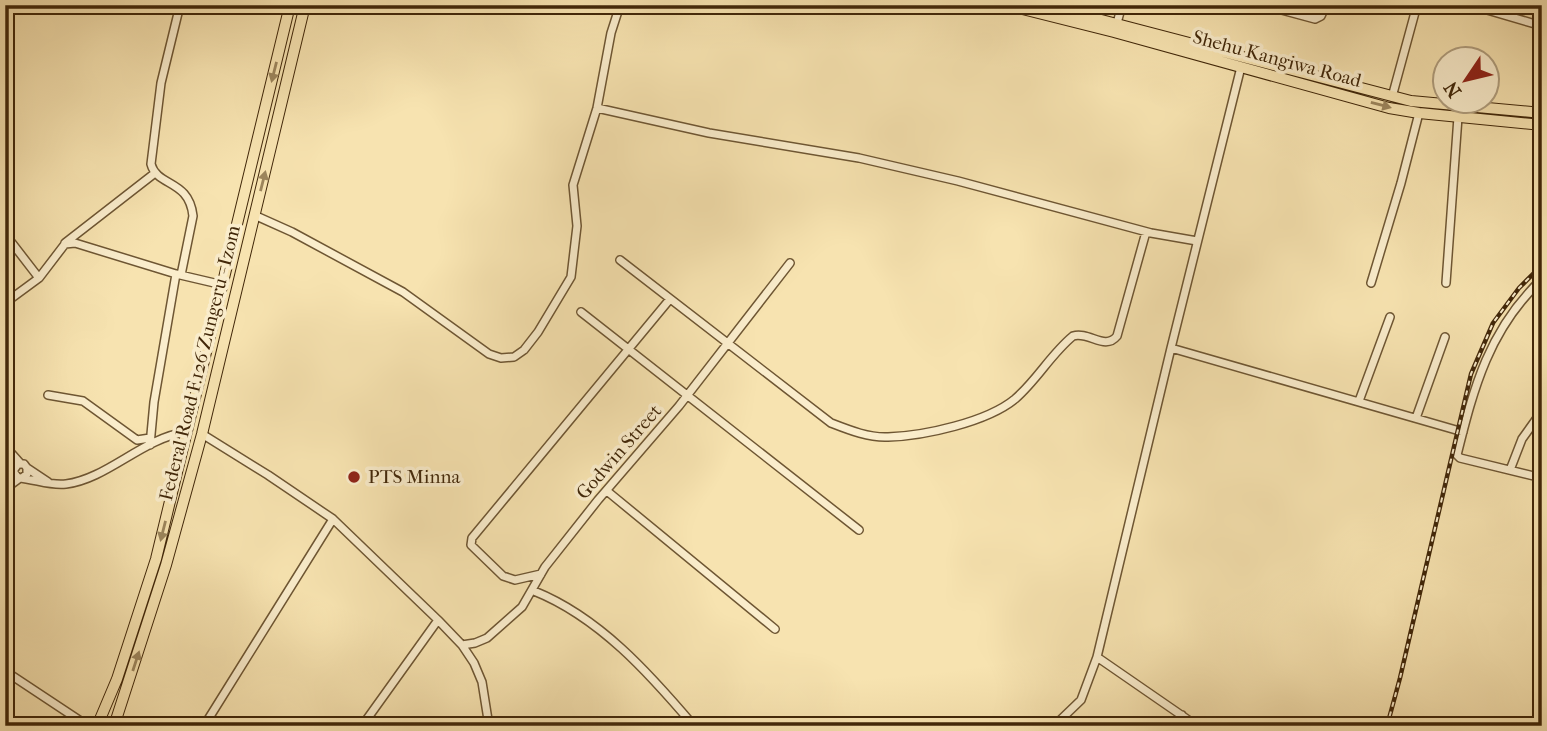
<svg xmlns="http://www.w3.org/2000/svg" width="1547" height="731" font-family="'IM FELL French Canon',serif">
<rect width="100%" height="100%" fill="#f7e3b0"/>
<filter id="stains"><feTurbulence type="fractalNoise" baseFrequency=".00286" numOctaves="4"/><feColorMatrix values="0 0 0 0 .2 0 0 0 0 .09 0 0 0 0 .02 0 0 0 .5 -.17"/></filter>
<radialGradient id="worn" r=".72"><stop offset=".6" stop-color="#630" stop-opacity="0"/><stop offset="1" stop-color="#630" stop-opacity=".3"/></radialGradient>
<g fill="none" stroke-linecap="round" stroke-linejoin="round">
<g stroke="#6e5633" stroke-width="10">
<path id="minor" d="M180,5l-19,78 -10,81c6,23 38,15 42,52l-12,59
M1263,5l52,14 6,-3 5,-11
M1470,5l72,21
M57,6v-1
M1117,23l5,-18
M1392,97l25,-92
M597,108l112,25 150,25 99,23 193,52 46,8
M254,215l38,17 111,60 86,62 12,4 13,-1 10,-7 14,-18 33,-55 6,-51 -4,-41 24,-77 14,-75 9,-28
M5,234l34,44
M65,243l90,-70
M620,260l211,163c18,7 38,15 57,14 36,-1 99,-15 127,-38 22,-19 36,-45 58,-63 16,-5 32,15 44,0l29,-104
M1542,279c-53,50 -68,108 -85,176l3,3 82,20
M1371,283l30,-100 18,-70
M1446,283l12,-166
M5,303l34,-25 26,-34 10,-1 101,31 47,11
M581,312l278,218
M1171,348l292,84
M48,395l35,6 54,39 13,-2
M1359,401l31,-84
M1416,418l29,-81
M202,434l66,41 65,44 105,101 24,25 12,18 8,19 7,44
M150,445l4,-43 22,-128
M5,446l16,18
M27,468l21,14
M1510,470l12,-31 20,-28
M22,478l5,-4v-6l-3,-4h-6l-5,7 5,7c17,1 31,8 48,6 41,-5 77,-46 120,-52
M5,489l15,-11
M607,491l168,138
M541,574l-26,6 -12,-4 -32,-31 1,-7 198,-239
M534,591c65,26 115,82 160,135
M462,645l13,-2 12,-5 35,-31 23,-40 53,-67 81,-94 111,-143
M1097,657l100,69
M5,671l83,55
M204,726l129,-207
M362,726l76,-106
M1054,726l27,-26 16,-43 74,-309 70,-281
M1172,726l10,-11"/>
</g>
<g stroke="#412709" stroke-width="12">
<path id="major" d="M1007,5l107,27 275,76 30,5 123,12
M1044,5l367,96 131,12
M98,724l19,-45 39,-120 134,-554
M114,726l52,-161 36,-131 103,-429"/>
</g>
<use href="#minor" stroke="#faedcc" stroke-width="7"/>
<use href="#major" stroke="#f7e3b0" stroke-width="10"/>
<g stroke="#412709" stroke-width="4.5">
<path id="rail" d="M1387,726l13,-48 71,-304 22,-51 26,-35 23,-23"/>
</g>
<use href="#rail" stroke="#faedcc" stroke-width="2" stroke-dasharray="5" stroke-linecap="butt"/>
</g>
<defs><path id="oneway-solid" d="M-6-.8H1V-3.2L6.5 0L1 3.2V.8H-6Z" transform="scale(1.75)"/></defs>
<g fill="#9c855c">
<use href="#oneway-solid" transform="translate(274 72) rotate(104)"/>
<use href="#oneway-solid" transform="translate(1381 105) rotate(15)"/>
<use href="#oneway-solid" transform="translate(263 181) rotate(-76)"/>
<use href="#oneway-solid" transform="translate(163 531) rotate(104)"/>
<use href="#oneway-solid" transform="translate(136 661) rotate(-72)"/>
</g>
<circle fill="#8f2418" stroke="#faedcc" stroke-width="2.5" cx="354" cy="477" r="7"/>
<g text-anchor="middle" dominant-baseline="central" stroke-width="7" stroke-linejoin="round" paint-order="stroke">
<g font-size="19" fill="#412709" stroke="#faedcc">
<text transform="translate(1277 59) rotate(15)">Shehu Kangiwa Road</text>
<text transform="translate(200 363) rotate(-76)">Federal Road F.126 Zungeru - Izom</text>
<text transform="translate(619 452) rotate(-49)">Godwin Street</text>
</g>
<g font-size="19" fill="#412709" stroke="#faedcc" text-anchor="start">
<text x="368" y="477">PTS Minna</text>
</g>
</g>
<rect width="1547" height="731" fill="none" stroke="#f7e3b0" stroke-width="28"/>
<rect x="7" y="7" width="1533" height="717" fill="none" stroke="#412709" stroke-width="3.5"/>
<rect x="14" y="14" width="1519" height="703" fill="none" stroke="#412709" stroke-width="2"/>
<g transform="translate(1466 80) rotate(235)"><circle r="33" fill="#faedcc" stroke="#b09e7e" stroke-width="2"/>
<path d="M0-5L12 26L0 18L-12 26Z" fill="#8f2418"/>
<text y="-10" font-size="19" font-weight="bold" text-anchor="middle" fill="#412709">N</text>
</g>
<rect width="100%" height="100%" filter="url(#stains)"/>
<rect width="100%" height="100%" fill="url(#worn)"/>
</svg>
